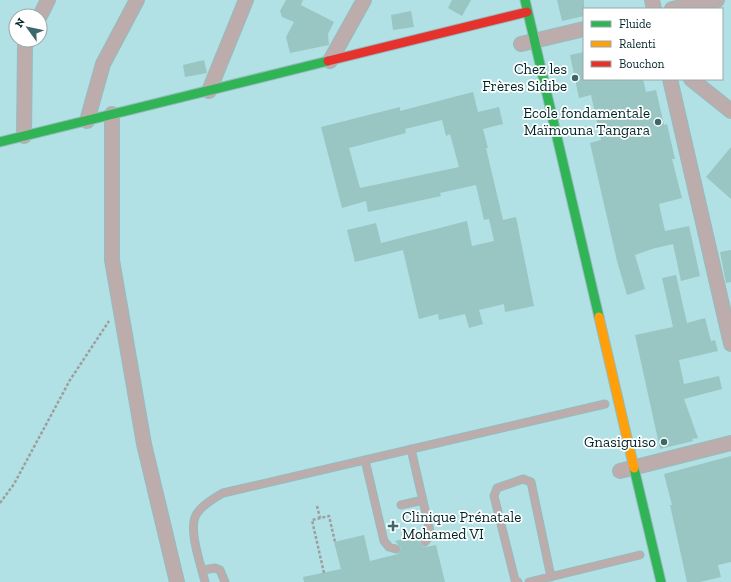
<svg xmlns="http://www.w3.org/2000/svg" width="731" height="582" font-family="'Zilla Slab',serif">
<rect width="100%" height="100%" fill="#b1e1e5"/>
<path fill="#99c5c3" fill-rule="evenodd" d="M286,0h17l-2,5 33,17 -6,12 1,11 -39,8 -4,-16 8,-15 -12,-5 -2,-6z
M452,0h19l-9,16 -14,-8z
M557,0h27v16l-22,5z
M411,11l3,16 -21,3 -2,-15z
M584,52v27h59l3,13 10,-2 8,35 3,-1 8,35h-3l10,39 -23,6 6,27 24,-5 11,50 -19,5 -8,-37 -21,5 -17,6 10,34 -18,6 -10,-34 -27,-118 11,-3 -10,-45 -12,3 -9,-43z
M204,60l3,13 -22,4 -2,-12z
M473,92l5,20 21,-5 4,17 -20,5 5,19h-2l17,72 13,-3 18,89 -29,6 -1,-8 -25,6 4,14 -14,4 -4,-14 -26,6 -1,-6 -19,5 -16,-69 -48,12 -8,-32 29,-7 5,20 86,-22 5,25 22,-5 -5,-22 -5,1 -8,-35 -36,8 1,3 -73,16 -2,-11 -24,7 -21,-81 79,-20v4zM442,120l4,16 4,-2 9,33 -99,21 -11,-40 57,-15 -1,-4z
M731,147v52l-25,-22z
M731,250v32l-5,1 -6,-31z
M676,275l11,48 18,-5 6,23 4,-1 3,11 -39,9 5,24 35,-8 3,13 -38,10 14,39 -6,1 1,2 -33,8 -25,-114 38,-8 -11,-49z
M731,456v106l-13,3 3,12 -21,5h-13l-17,-77h2l-8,-31z
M423,534l-3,8 2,4 4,1 10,-2 9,37h-141l-1,-5 38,-8 -7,-27 30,-7 6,26 28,-7 3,-6 -6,-7z"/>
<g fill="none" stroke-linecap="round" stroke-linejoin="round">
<g stroke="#95bcbf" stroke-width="9">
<path id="lane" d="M411,449l19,82 -1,6 -4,5
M365,460l19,81 5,6 7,2
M401,505l22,-5
M203,570l12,-2 5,2 5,12
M205,582c-4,-17 -17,-52 -9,-67 5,-9 18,-17 27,-22l382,-89
M518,582l-3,-2 -21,-84 3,-8 26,-9 8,3 20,95
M529,582l111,-27"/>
</g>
<g stroke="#95bcbf" stroke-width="16">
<path id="street" d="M652,0l2,9
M672,9l45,-9
M40,16l8,-16
M521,44l63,-15
M330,61l34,-61
M670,79l61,265
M691,79l40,32
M209,91l37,-91
M112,114v146l32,184 33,138
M87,121l16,-57 34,-64
M24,136l1,-90 3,-6
M620,471l111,-28"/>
</g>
<g stroke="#95bcbf" stroke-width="11">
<path id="fast" d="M525,0l74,317
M0,142l328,-81
M634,468l27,114"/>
</g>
<g stroke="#95bcbf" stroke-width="11">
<path id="slow" d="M599,317l35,151"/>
</g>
<g stroke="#95bcbf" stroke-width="11">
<path id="jam" d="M328,61l199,-49"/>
</g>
<path stroke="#9d9f9f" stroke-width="2.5" stroke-dasharray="3 2" stroke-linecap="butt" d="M0,503l14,-19 56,-104 39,-59
M317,506l3,12
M324,573l-12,-53 17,-4 6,26"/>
<use href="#lane" stroke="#bcacac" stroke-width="7"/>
<use href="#street" stroke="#bcacac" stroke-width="14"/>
<use href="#fast" stroke="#30b455" stroke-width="9"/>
<use href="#slow" stroke="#ff9f0a" stroke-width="9"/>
<use href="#jam" stroke="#e5322d" stroke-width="9"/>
</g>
<g fill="#3e676a" stroke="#fff" stroke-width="1.5">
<circle cx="575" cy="78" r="4"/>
<circle cx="658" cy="122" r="4"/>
<circle cx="664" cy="442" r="4"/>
<path d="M391 520h4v4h4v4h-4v4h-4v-4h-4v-4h4z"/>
</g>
<g text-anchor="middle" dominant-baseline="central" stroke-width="3.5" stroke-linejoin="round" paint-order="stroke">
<g font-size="15" fill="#002528" stroke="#fff" text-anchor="end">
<text x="567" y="69">Chez les<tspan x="567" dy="17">Frères Sidibe</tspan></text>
<text x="650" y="113">Ecole fondamentale<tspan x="650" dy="17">Maïmouna Tangara</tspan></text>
<text x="656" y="442">Gnasiguiso</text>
<text x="402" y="517" text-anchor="start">Clinique Prénatale<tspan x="402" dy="17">Mohamed VI</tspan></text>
</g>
</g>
<rect x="583" y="8" width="140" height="72" fill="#ffffff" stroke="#99a8a9"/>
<rect x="591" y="21" width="20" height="6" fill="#30b455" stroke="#99a8a9"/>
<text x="619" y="28" font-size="12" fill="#002528">Fluide</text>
<rect x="591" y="41" width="20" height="6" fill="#ff9f0a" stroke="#99a8a9"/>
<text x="619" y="48" font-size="12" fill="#002528">Ralenti</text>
<rect x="591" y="61" width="20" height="6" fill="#e5322d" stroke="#99a8a9"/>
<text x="619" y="68" font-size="12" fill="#002528">Bouchon</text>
<g transform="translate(28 28) rotate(303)"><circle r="19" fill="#ffffff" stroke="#99a8a9"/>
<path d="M0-3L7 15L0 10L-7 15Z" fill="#3e676a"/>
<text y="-6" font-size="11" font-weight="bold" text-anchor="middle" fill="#002528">N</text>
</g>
</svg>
